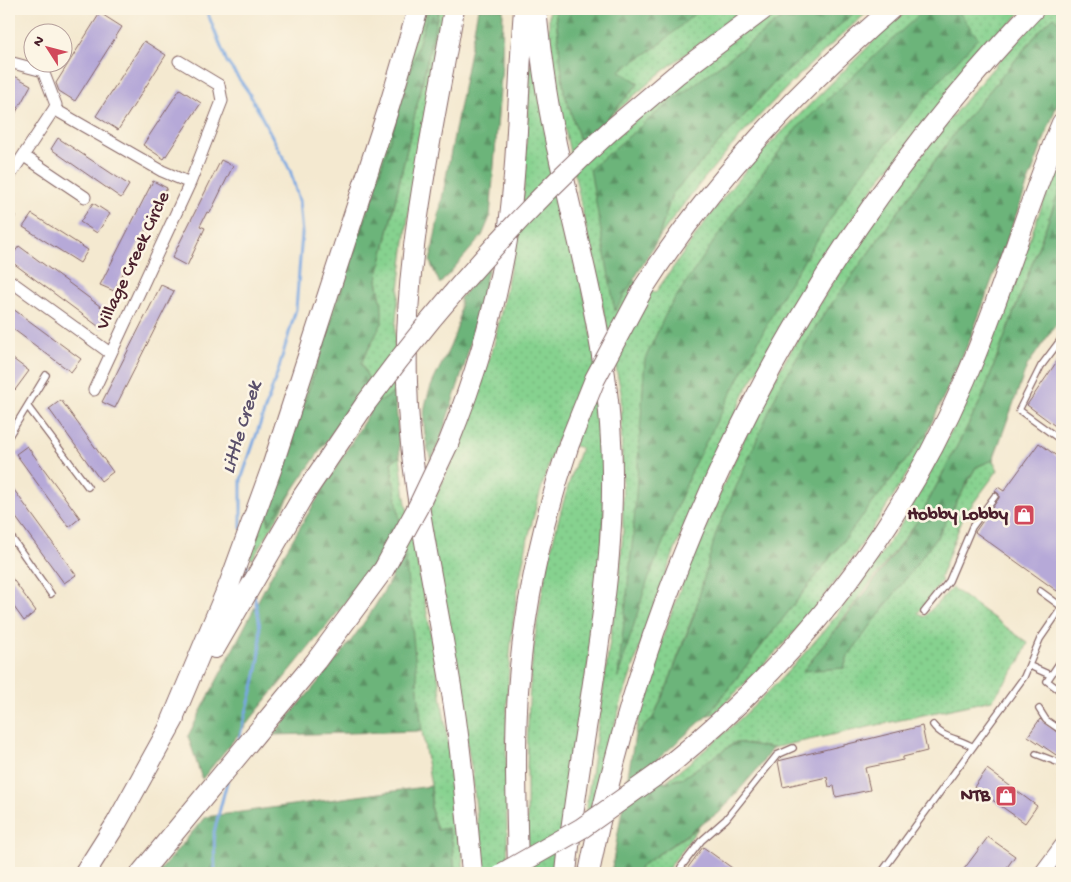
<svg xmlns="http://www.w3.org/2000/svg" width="1071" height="882" font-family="'Gochi Hand',sans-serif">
<defs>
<pattern id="grass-dots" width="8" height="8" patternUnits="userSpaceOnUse" patternTransform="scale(1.25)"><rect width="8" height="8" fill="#86d28f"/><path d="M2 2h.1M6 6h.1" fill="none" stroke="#75b47c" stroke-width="1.8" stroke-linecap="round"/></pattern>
<pattern id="forest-firs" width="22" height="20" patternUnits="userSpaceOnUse" patternTransform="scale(1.25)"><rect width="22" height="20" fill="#6cb47a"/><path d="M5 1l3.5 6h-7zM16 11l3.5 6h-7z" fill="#5b9264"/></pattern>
</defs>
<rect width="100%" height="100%" fill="#fcf5e5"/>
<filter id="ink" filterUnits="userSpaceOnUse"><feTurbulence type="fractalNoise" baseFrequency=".02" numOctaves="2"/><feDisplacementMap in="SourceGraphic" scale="10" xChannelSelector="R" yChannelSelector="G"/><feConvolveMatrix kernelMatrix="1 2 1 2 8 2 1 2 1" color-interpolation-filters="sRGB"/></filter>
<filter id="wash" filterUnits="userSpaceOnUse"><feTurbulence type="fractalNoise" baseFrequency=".0096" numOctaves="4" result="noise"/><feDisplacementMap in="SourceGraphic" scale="20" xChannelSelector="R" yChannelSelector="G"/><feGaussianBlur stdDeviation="1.12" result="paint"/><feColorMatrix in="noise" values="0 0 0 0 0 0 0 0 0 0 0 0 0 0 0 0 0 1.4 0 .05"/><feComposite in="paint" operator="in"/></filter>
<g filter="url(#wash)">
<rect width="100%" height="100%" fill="#f4e9d0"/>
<path fill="url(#grass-dots)" stroke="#68785d" d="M423,9h6l-58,193 -104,313 2,9 29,-42 -45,77 -3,-1z
M439,9h5l-36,209 -9,71 -4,42v61l-15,10 -19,-39c20,-38 25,-39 16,-83z
M549,9h6l9,83 17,51 23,-21 35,-39 -21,-12 41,-26 37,-34 49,-2 -86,65 -55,48 12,14 129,-106 32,-21h17l-140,106 -39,195 18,-30 22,13 61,-86 36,-45 140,-139 18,-14h113l-145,172 -41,60 -90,147 -61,134 -27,69 -38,112 -39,135 38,-268 3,-39 -2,-139 -66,-309 -6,-49z
M858,9h13c-78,68 -154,146 -213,230l14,-45 101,-110z
M1049,9h13v17l-8,-9 -12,11 -85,102 -139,193 -38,63 -27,66 -85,232 -15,34 -18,17c16,-74 44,-146 74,-216 12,-28 23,-55 36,-82 33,-70 75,-137 119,-201 55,-81 115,-158 185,-227z
M535,63l53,251 14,86 4,86 -7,111 -45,276h-26c-1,-57 -2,-114 1,-171 4,-81 24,-178 52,-254l-24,-8c-18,52 -33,106 -41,161 -13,90 -10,182 -8,272h-25l-11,-101 -45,-256 31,-68 36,-103 23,-108 7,-51 6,-121z
M1062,152v32l-81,216 -62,119 -115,151 40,-2 4,-12 91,-122 37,-67 17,-7 5,10 -35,47 -23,61 2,2 -24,33 6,4 28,-29 76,55 -9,20 -27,37 -220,48 -36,-6 -55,37 -16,3c87,-67 154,-136 216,-228 10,-16 22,-31 31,-48 63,-112 105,-234 150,-354z
M927,433l3,3c-40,67 -82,134 -133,193 -26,30 -55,57 -83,85l-6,1z
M400,456l5,42 30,157 18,121 3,10 8,87h-9l-3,-31 -4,-14 -11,2 -6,-20v-24l-9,-55 -31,-269z
M699,827l-34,46h-28l4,-7z"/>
<path fill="url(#forest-firs)" stroke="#5b6a52" d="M429,9h10l-62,271 5,26v17l-21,40 19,39 15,-10 5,64 -9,6 15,101 16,168 -149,4c43,-51 90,-101 120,-161l-16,-10 -175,215 -14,-43 85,-164 99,-164 -15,-11 -88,128 -2,-10 104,-313z
M478,9h25l-1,55 -12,153 -8,19 -42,48 -10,-22z
M555,9h145l-41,36 -40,26 20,12 -35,39 -23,21 -17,-51z
M794,9h64l-85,75 -101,110 -14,45 -43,72 -25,-142 64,-54z
M925,9h32l21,29 -41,45 -84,101 -68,106 -91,175 -48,120 -28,92 15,-140 12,-178 23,-50 72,-106 56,-74z
M1054,17l8,9v65l-93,251 -42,91 -219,282 -57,50 14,17 16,-3 55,-37 36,6 -12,18 -39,45 -80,55 -4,7h-26l24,-138 18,-17 15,-34 26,-69 22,-82 64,-147 38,-63 139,-193 85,-102z
M1062,184v132l-35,50 -34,94 -17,7 -37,67 -91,122 -4,12 -41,3 65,-82 51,-70 62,-119z
M490,263l-25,101 -25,76 -9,21c-4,-15 -8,-30 -7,-46 3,-41 39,-70 36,-117z
M431,786v24l6,20 11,-2 4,14 3,31h-297l47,-56z"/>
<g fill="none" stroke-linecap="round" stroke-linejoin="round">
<path stroke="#78a7e2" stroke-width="3" d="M206,9l21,53 22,31 41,77 9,31 3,33 -6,75 -18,62 -37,109v48
M246,561l3,13
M239,740c13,-57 31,-84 15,-145
M215,873l-1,-41 13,-50"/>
</g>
<g id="blocks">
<path fill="#b6a9d8" d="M100,13l22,14 -47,74 -16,-10 -3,-8z
M144,41l22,14 -48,75 -22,-14z
M9,73l22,12 -22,40z
M180,89l21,14 -37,56 -21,-14z
M58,138l71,47 -8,13 -70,-49z
M221,160l12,6 -23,47 -3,-1 -7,14 5,2 -18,38 -15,-8z
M153,181l14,7 -53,103 -14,-6z
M93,203l17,11 -13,19 -17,-11z
M32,214l56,36 -8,13 -57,-36z
M19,246l93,69 -10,14 -93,-69z
M161,285l13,6 -59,117 -13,-6z
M9,306l72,53 -10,13 -62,-46z
M1062,354v77l-35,-26z
M9,356l20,15 -14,19 -6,-4z
M61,400l52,72 -12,9 -52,-72z
M1039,443l23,17v124l-5,7 -82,-59 24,-34v-4l-4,-3 3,-4 6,4z
M27,446l53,72 -11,9 -53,-73z
M9,483l67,92 -12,8 -55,-75z
M9,574l27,37 -12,10 -15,-21z
M1040,719l22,17v23l-34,-23z
M922,726l5,25 -24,6v3l-38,8 5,22 -34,7 -2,-11 -5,1 -2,-10 -44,10 -5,-26z
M987,769l50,37 -12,17 -51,-36z
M988,837l27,19 -12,17h-42z
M703,847l36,26h-55z"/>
</g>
</g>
<g filter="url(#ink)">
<use href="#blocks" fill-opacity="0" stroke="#866665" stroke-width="1"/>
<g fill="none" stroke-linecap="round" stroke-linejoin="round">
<g stroke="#866665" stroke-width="8">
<path id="service" d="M1062,338l-21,28 -22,44 43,31
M28,407l60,80
M9,436l37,-61
M9,534l42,60
M1040,591l22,16
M924,612l25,-31 23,-54 23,-31
M1062,659l-15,22 15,11
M1030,666l20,9
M1039,709l7,11 16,11
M933,725c10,14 26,13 40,22
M1036,754l26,10
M681,867l20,-26 25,-22 51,-64 16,-7
M881,873l143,-196 16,-38 22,-32"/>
</g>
<g stroke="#866665" stroke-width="13">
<path id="minor" d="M9,62l34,9 13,34 -2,4
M24,156l61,41
M9,177l45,-68 108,62 28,12
M9,203v13
M9,280l101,73
M94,390l96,-207 32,-82 -3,-16 -40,-24"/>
</g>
<g stroke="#866665" stroke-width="17">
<path id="secondary" d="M1042,873l20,-27"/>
</g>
<g stroke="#866665" stroke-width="22">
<path id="motorway" d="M454,9c-21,123 -51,248 -47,373 2,97 25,191 41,287 12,67 18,136 24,204
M536,9c5,51 12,102 24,152 19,87 44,173 50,263 12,151 -29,299 -44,449
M611,130l65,-55 88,-66
M644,287c67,-105 153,-196 247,-278
M448,444c27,-66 47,-133 59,-204 11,-76 11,-154 17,-231
M215,648l88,-152 63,-93
M168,730l61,-145 43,-118 117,-360 29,-98
M658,774c134,-106 239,-237 307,-394 37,-84 61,-173 97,-257
M85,873l31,-49 58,-105
M141,873l175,-212 68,-92
M518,873c-1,-60 -4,-121 0,-182 6,-85 24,-167 51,-247
M589,873c64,-325 216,-624 445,-864"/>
</g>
<use href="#service" stroke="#fff" stroke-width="5.5"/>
<use href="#minor" stroke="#fff" stroke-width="11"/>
<use href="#secondary" stroke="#fff" stroke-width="15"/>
<use href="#motorway" stroke="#fff" stroke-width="20"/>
<g stroke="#866665" stroke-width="22" stroke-linecap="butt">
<path id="motorway-bridge" d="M366,403c73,-99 154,-190 245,-273
M569,444l26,-65 49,-92
M384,569l34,-62 30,-63
M503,873l79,-45 76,-54"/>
</g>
<use href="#motorway-bridge" stroke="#fff" stroke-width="20"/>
</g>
</g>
<defs>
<g id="shop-square" transform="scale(1.125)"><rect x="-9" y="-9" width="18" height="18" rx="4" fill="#d1495b" stroke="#fcf5e5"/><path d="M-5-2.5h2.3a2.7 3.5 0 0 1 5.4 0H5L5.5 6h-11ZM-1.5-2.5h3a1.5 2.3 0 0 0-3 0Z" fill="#fff"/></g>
</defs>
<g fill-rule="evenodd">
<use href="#shop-square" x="1024" y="515"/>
<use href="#shop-square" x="1006" y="796"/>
</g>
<g text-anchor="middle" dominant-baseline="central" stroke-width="5" stroke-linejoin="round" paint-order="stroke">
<g font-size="19" fill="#4a1f2b" stroke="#fcf5e5">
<text transform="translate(134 261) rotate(-65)">Village Creek Circle</text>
</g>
<g font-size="19" font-weight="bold" fill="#4a1f2b" stroke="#fcf5e5" text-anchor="end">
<text x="1008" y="515">Hobby Lobby</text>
<text x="990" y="796">NTB</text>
</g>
<g font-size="20" font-style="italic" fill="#5a4f6b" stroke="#fcf5e5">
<text transform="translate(243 428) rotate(-73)">Little Creek</text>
</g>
</g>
<rect width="1071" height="882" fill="none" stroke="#fcf5e5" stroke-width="30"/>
<g transform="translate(48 48) rotate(306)"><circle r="24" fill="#fcf5e5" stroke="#b59f9b"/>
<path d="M0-4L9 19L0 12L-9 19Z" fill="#d1495b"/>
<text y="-8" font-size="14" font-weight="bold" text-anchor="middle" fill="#4a1f2b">N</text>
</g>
</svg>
